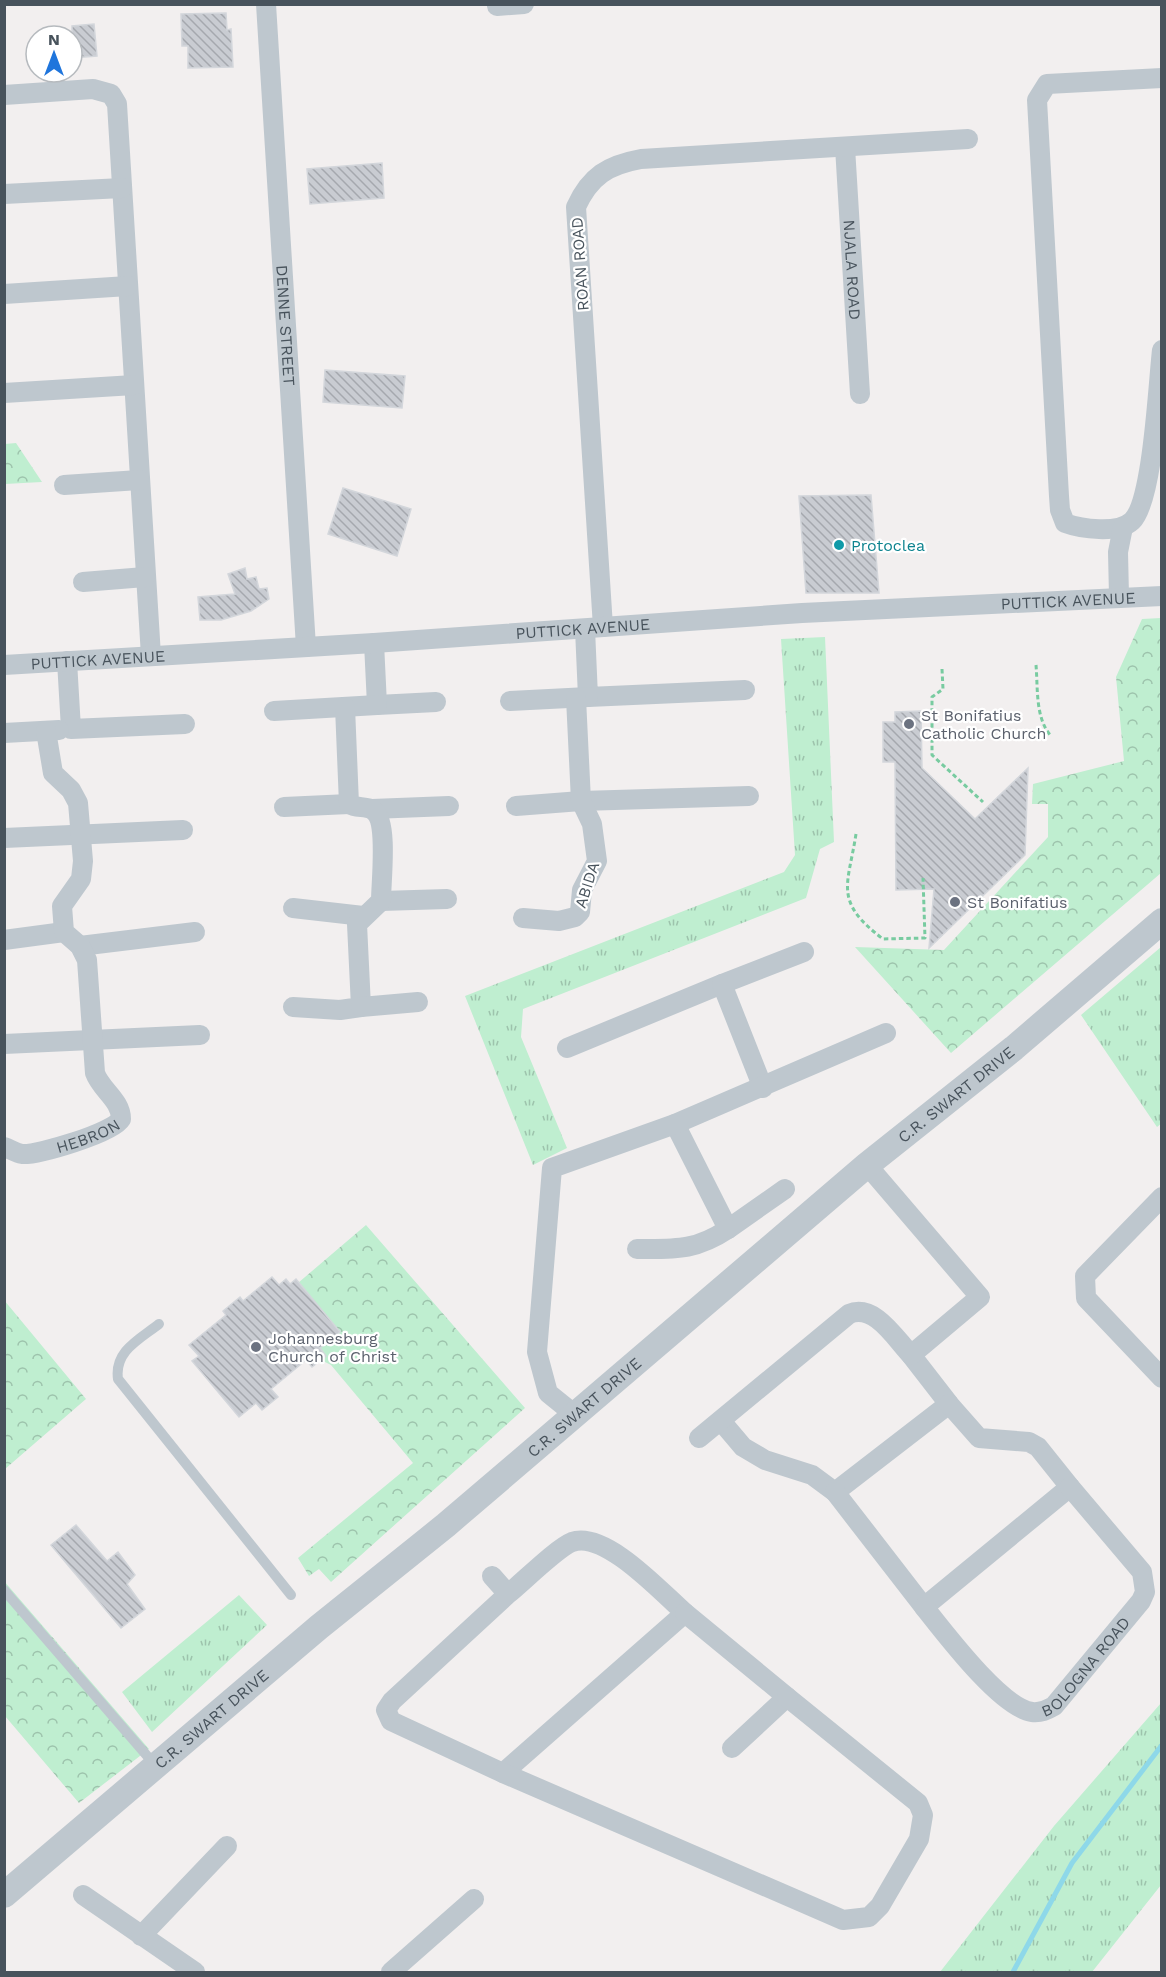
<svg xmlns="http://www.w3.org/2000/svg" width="1166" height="1977" font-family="'Work Sans',sans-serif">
<defs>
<pattern id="grass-tufts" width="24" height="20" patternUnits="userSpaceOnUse" patternTransform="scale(1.5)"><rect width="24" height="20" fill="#bfeed0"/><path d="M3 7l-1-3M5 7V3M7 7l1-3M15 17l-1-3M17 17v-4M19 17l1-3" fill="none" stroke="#9dc3ac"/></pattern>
<pattern id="forest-crowns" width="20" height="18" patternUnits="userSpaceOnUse" patternTransform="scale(1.5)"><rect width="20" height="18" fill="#bfeed0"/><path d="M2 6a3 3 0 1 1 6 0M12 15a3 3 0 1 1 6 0" fill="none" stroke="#9dc3ac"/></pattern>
<pattern id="building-back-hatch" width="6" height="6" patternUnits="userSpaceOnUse" patternTransform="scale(1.5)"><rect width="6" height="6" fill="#c9ccd2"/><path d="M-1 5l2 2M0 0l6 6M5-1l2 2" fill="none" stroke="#a5a8ae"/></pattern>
</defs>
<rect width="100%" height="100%" fill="#f2efef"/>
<path fill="url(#grass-tufts)" d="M825,637l9,205 -14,7 -14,49 -283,111 -2,28 46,111 -34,17 -68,-169 319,-124 11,-17 -14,-216z
M1161,947l1,176 -5,4 -76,-112z
M239,1595l28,30 -115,107 -30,-40z
M1161,1703v182l-69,87h-152l114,-146z"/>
<path fill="url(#forest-crowns)" d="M16,443l26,39 -37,2v-40z
M1161,618v255l-210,180 -96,-106 89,3 104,-113v-33h-16l1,-20 91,-23 -8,-84 26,-58z
M366,1225l159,183 -194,174 -12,-13 -10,7 -11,-18 115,-95 -82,-98 -10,-5 5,-4 -6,-8 19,-17 -41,-48z
M4,1300l82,99 -81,70h-1z
M4,1581l145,168 -70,54 -74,-87z"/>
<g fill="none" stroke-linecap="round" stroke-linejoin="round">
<path stroke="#8ed8e9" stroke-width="5" d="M1013,1972l59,-109 90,-118"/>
</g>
<path fill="url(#building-back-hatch)" stroke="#d3d6db" stroke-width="1.5" d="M226,13l1,17 4,-1 2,38 -45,1v-22h-6l-1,-32z
M94,24l3,32 -25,2v-32z
M382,163l2,35 -74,6 -3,-35z
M325,370l80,6 -3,32 -79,-6z
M343,488l68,21 -14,47 -69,-22z
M871,495l8,98h-73l-7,-97z
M245,568l2,11 9,-2 3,12 8,-1 2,11 -18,12 -30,9h-21l-2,-23 37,-3 -7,-20z
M921,711l1,57 53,51 53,-51 -3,87 -96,93 5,-59 -38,1 -1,-128h-12v-40h12v-10z
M272,1277l7,8 7,-6 4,5 6,-5 44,53 -20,16 6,8 -5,4 -9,7 -6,-7 -35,29 7,8 -16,13 -6,-7 -17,14 -47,-56 7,-5 -10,-11 37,-30 -3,-4 17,-14 3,4z
M76,1525l31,36 11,-9 17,23 -8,9 18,25 -24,19 -70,-83z"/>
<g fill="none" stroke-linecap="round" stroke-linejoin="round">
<path stroke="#78cba0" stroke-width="3" stroke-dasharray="4.5 3" stroke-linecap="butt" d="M1036,665c2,23 -1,53 15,71
M942,669l1,20 -11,8v58l51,47
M856,834c-8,52 -23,67 27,105l42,-1 -2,-60"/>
<path stroke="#bec7ce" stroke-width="10" d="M159,1324c-19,15 -45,27 -41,55l173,216
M4,1590l151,175"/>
<g stroke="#bec7ce" stroke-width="20">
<path id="s1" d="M266,4l40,643"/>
<path d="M497,6l27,-2"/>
<path d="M1162,78l-115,6 -10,16 22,396 1,14 5,13c16,6 53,11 67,-2 21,-20 26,-137 30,-171"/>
<path d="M4,95l89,-6 18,5 6,10 34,552"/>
<path id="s2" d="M845,147l15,247"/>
<path d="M4,194l118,-6"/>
<path d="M4,294l124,-8"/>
<path d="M4,393l130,-8"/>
<path d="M64,485l75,-5"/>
<path d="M83,582l62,-5"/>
<path d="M1119,596l-1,-44 5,-25"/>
<path d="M603,627l-27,-420c14,-31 32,-42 65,-48l327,-20"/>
<path d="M585,629l3,68 157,-7"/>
<path d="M374,643l3,62 59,-3"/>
<path d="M67,661l4,68 114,-5"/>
<path id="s3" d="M4,665l370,-22 428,-30 360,-17"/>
<path d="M510,701l78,-4"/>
<path d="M274,711l103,-6"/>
<path d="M4,733l55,-3"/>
<path d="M516,806l65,-5 168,-5"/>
<path d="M284,807l65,-3"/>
<path d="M372,809l77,-3"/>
<path d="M4,838l179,-8"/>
<path d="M381,901l66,-2"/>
<path d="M293,908l70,8"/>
<path d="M523,918l36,3 16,-4 5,-5 2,-22 15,-29 -5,-37 -11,-23 -5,-103"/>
<path d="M4,940l60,-8"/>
<path d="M80,946l115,-14"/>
<path d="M293,1007l47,3 21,-3 -4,-83 24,-23c0,-19 7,-77 -6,-89 -6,-7 -18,-3 -26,-8l-4,-97"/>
<path d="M361,1007l57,-5"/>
<path d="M4,1044l196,-9"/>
<path d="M567,1048l155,-64"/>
<path d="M763,1088l-41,-104 82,-32"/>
<path d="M675,1124l53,105 57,-40"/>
<path id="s4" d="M4,1147c6,2 12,6 18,7 16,1 91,-21 99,-35 0,-19 -20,-29 -26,-46l-8,-113 -7,-14 -16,-14 -2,-26 19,-27 2,-18 -5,-58 -7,-13 -18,-17 -7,-42"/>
<path d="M1162,1197l-77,79 1,22 76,80"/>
<path d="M637,1249c38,0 58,2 91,-20"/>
<path d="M574,1414l-26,-21 -11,-41 15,-184 123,-44 211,-91"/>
<path d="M721,1421l22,26 22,13 47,15 23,17 114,-88 -38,-49"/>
<path d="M699,1438l150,-124c25,-11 46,24 62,41l69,-58 -113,-132"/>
<path d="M835,1492l89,115 146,-120 -32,-40 -9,-5 -50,-4 -30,-34"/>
<path d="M492,1576l16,18c15,-12 49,-46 64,-52 33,-12 90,51 113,71l-182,160 -112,-52 -5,-11 6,-9 116,-107"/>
<path id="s5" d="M924,1607c20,25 77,101 108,105 9,1 15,-2 22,-6l87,-105 4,-9 -3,-20 -72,-85"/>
<path d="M685,1613l102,84 -55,51"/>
<path d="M503,1773l340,147 26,-3 11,-11 39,-67 4,-24 -5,-12 -131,-106"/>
<path d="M83,1895l112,77"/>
<path d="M141,1936l86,-90"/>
<path d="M391,1972l83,-73"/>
</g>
<path stroke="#bec7ce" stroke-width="26" id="s6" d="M4,1895l315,-268 127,-102 421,-360 147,-117 148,-127"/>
</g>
<circle fill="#0f9aa8" stroke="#fff" stroke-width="2" cx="839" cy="545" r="6"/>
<g fill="#6b7280" stroke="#fff" stroke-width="2">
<circle cx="909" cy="724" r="6"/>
<circle cx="955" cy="902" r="6"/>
<circle cx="256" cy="1347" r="6"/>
</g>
<g text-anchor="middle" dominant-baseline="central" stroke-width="4.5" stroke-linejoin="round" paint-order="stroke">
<g font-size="16" fill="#48535c" stroke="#fff">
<text transform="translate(580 264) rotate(-94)">ROAN ROAD</text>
<text stroke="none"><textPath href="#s2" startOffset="123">NJALA ROAD</textPath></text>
<text stroke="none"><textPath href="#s1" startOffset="322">DENNE STREET</textPath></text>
<text stroke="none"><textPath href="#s3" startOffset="1066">PUTTICK AVENUE</textPath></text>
<text stroke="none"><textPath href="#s3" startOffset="580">PUTTICK AVENUE</textPath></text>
<text stroke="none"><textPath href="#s3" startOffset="94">PUTTICK AVENUE</textPath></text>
<text transform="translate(587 885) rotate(-72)">ABIDA</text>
<text stroke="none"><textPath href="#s6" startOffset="1244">C.R. SWART DRIVE</textPath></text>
<text stroke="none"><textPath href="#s4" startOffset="88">HEBRON</textPath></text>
<text stroke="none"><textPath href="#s6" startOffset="758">C.R. SWART DRIVE</textPath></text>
<text stroke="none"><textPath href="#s5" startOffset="226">BOLOGNA ROAD</textPath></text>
<text stroke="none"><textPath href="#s6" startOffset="272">C.R. SWART DRIVE</textPath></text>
</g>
<g font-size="16" fill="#0d838f" stroke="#fff" text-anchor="start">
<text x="851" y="545">Protoclea</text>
</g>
<g font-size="16" fill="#5b616d" stroke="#fff" text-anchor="start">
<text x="921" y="715">St Bonifatius<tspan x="921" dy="18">Catholic Church</tspan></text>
<text x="967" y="902">St Bonifatius</text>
<text x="268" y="1338">Johannesburg<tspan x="268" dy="18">Church of Christ</tspan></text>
</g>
</g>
<rect width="1166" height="1977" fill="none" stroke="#48535c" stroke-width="12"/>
<g transform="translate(54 54)"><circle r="28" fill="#ffffff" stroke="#b6babe" stroke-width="1.5"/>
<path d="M0-4.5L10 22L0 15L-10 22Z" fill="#1f75dc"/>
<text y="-9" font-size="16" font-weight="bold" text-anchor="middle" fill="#48535c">N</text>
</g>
</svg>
